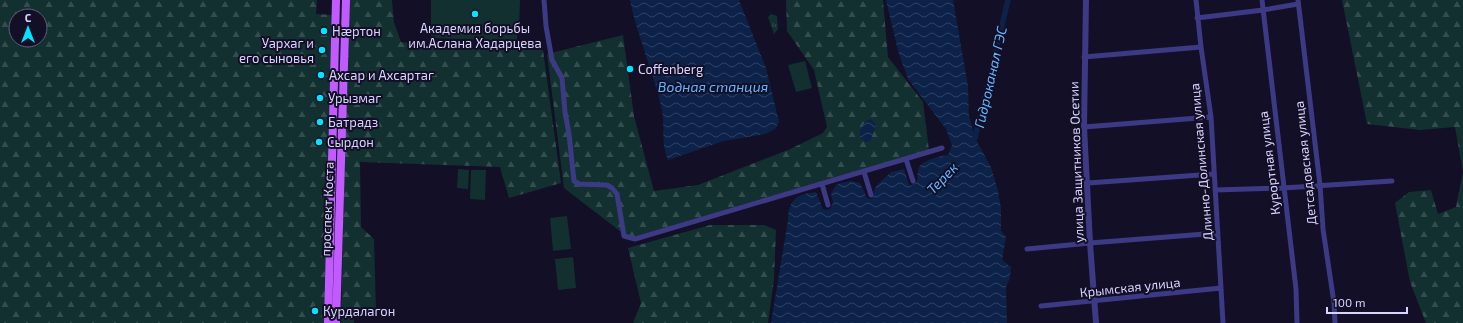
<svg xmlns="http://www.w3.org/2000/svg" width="1463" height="323" font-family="'Exo 2',sans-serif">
<defs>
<pattern id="grass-tufts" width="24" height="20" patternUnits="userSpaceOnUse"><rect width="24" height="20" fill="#12302f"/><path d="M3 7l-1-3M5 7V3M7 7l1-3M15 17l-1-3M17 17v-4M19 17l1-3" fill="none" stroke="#344d4e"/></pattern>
<pattern id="forest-firs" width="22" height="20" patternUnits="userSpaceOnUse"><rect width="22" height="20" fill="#12302f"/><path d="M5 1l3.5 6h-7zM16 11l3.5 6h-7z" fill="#344d4e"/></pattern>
<pattern id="water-waves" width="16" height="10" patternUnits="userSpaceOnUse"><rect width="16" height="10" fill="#0c2248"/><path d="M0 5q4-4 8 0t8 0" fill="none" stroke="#2f4163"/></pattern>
</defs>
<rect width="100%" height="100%" fill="#130f26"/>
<path fill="url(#grass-tufts)" d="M771,14l6,2 1,13 -4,5 -6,-17z"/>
<path fill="url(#forest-firs)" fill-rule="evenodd" d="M0,0h317l-1,14 17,1 -7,308h-326zM16,16h24v24h-24z
M348,0h44l2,22 7,20 74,7 68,1 18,133 -52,15 -9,-31 -140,-5 1,65 13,12 2,74 -22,2v8h-13z
M786,0h97l5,57 35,45 6,48 -300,88 -65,-50 -17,-134 76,-19 11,81 20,75 44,-6 90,-35 35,-17 4,-6 -13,-57 -27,-39z
M1342,0h121v323h-37l-16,-41 -15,-79 14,-11 22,-2 7,24 18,-7 7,-35 -8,-45 -35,3 -53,-6z
M710,225h54l12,5 -2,49 -6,44h-135l8,-20 -13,-55z"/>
<path fill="#12302f" d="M431,0h89l-1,32h-2v9l-86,-3z
M805,61l7,27 -16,4 -8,-27z
M458,169l11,1 -1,19 -11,-1z
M471,170h15l-1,30 -15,-1z
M567,216l4,33 -18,2 -3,-33z
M573,257l3,31 -18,2 -3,-31z"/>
<path fill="url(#water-waves)" d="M630,0h109l27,68 13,54 -4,7 -10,5 -41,7 -56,19c-8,-19 -2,-36 -7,-54 -8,-36 -24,-70 -31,-106z
M886,0h67l15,86 1,30 6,22 16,29 7,24 3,18v22l5,6 -4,23 9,7 -1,11 -4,9 1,36h-236l17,-103c0,-20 9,-26 28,-28l7,17 3,1 4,-1 3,-6 -2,-10 6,-9 14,-3 9,2 7,15 5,1 3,-11 3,-4 13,-12 13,-3 4,13 2,4c11,-5 6,-7 8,-16 1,-9 22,-14 30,-15l4,-10 -6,-16 -38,-50 -10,-28z
M870,119l5,4v6l-5,12 -4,1 -6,-4c-1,-8 3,-16 10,-19z"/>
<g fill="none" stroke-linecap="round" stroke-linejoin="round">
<path stroke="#0c2248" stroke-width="5.5" d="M972,142l3,-4 33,-138"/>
<path stroke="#3d3a85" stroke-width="5" d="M544,0l2,26 6,34 10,18 3,34 4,22 5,47 5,3 28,1 5,3 5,6 7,42 11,3 307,-91
M1196,0l5,47 10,70 12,206
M1262,0l34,289 1,34
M1298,0l22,185 3,44 11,74 1,20
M1197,18l66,-8 35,-6
M1084,57l117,-10
M1084,127l127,-10
M906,159l7,22
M864,172l7,23
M1088,183l126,-9
M822,184l6,21
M1215,190l68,-2 109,-7
M1027,249l63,-6 128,-10
M1041,306l180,-18"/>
<path stroke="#3d3a85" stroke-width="6" d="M1086,0l-2,127 6,116 6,80"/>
<path stroke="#c25bff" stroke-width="8" d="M328,323l8,-323
M336,323l10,-323"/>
</g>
<g fill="#00e5ff" stroke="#130f26" stroke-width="1.5">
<circle cx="475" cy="14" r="4"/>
<circle cx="324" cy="31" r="4"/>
<circle cx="322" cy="50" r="4"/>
<circle cx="630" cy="69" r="4"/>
<circle cx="321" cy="75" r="4"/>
<circle cx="320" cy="98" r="4"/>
<circle cx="320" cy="122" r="4"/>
<circle cx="319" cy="142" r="4"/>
<circle cx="315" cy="311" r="4"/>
</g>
<g text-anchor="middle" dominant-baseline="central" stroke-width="4" stroke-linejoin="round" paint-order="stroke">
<g font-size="13" fill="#d9d4ff" stroke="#130f26" text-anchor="start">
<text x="475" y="28" text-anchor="middle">Академия борьбы<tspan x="475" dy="15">им.Аслана Хадарцева</tspan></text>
<text x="332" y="31">Нæртон</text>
<text x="314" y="43" text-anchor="end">Уархаг и<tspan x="314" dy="15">его сыновья</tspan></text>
<text x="638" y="69">Coffenberg</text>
<text x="329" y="75">Ахсар и Ахсартаг</text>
<text x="328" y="98">Урызмаг</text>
<text x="328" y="122">Батрадз</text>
<text x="327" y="142">Сырдон</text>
<text x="323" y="311">Курдалагон</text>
</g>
<g font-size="13" fill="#d9d4ff" stroke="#130f26">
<text transform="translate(1076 162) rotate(-92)">улица Защитников Осетии</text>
<text transform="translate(1201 162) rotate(-95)">Длинно-Долинская улица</text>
<text transform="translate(1269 163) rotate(-97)">Курортная улица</text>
<text transform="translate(1305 163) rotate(-96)">Детсадовская улица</text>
<text transform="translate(327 209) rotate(-88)">проспект Коста</text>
<text transform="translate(1130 287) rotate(-6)">Крымская улица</text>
</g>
<g font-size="14" font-style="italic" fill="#62b6ff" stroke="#130f26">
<text transform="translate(990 77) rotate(-77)">Гидроканал ГЭС</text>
<text x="713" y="86">Водная станция</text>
<text transform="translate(942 178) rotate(-46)">Терек</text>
</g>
</g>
<g transform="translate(28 28)"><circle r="19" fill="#130f26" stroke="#625e7d"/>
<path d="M0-3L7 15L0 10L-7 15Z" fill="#00e5ff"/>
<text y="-6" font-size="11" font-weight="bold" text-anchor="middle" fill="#d9d4ff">С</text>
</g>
<path d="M1327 307v6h80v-6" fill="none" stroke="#d9d4ff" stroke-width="2"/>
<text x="1333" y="307" font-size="12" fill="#d9d4ff" stroke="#130f26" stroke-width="3" paint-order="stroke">100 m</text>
</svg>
